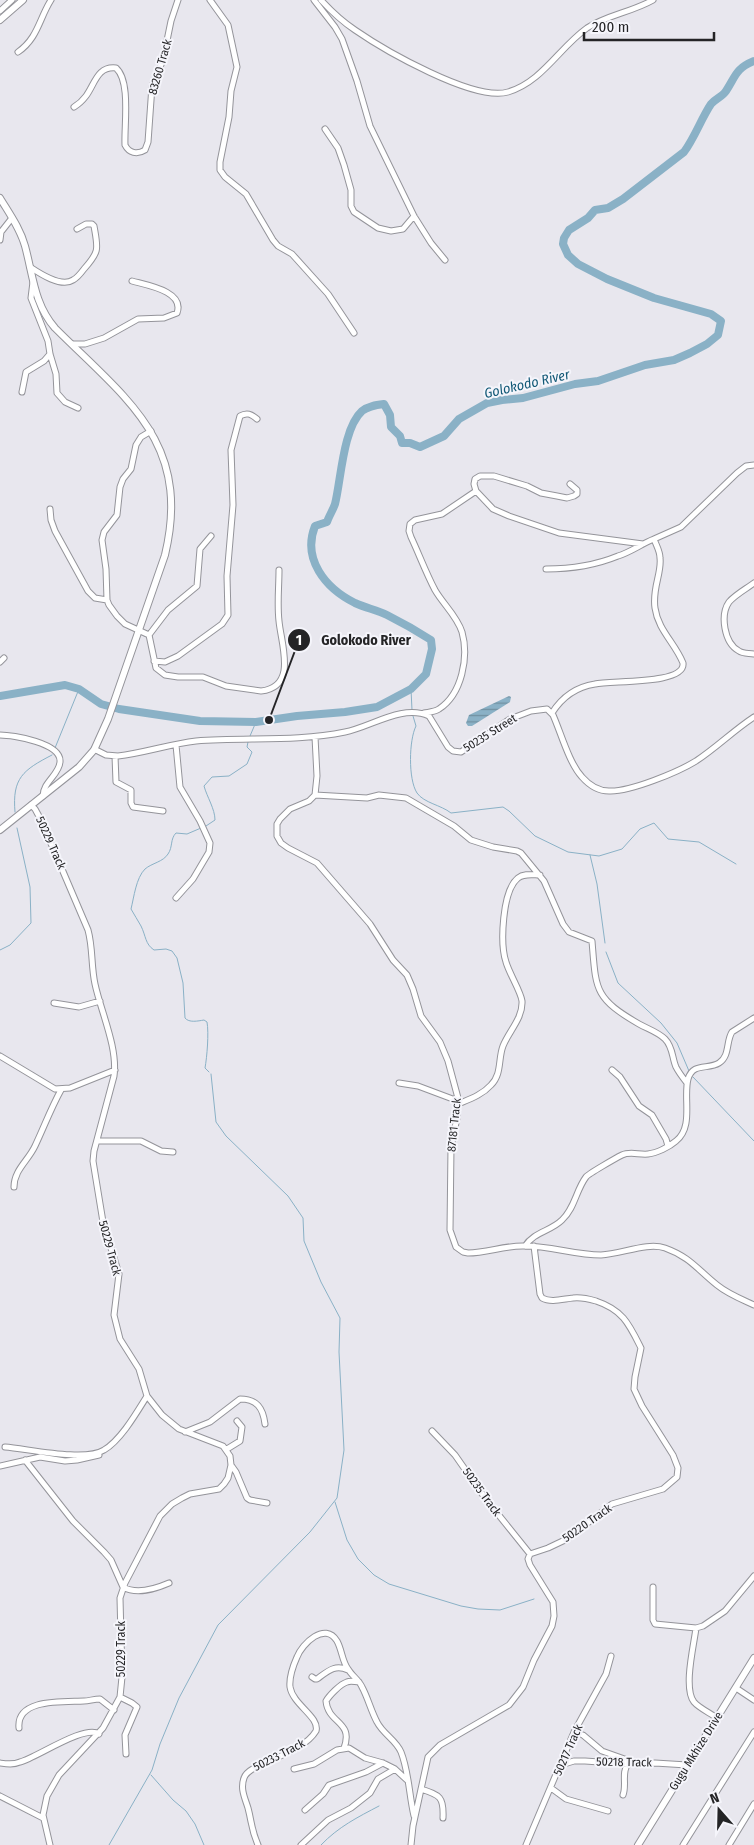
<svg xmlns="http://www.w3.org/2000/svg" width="754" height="1845" font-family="'Fira Sans Condensed',sans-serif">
<defs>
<pattern id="water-rules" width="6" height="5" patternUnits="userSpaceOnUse" patternTransform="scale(1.25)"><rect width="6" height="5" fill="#8ab1c6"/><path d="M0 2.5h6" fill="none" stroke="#7190a1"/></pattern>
</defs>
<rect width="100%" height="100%" fill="#e8e7ee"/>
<path fill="url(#water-rules)" d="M509,696l2,1 -1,5 -38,24h-4l-2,-3 3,-8z"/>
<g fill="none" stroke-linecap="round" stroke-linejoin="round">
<path stroke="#8ab1c6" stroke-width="1" d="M411,689l1,21
M413,716l3,10c-7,14 -8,53 1,67 7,10 24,12 34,20l52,-6 6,4 26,25 33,16 31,4 23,-7 18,-20 14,-6 14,16 31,3 37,22
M250,736l6,-14
M55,748l24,-59
M15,812c-3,-34 8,-42 37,-57
M206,826l9,-6c0,-11 -8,-23 -11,-34l8,-9 17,-1 18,-12 5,-12 -5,-5 1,-5
M201,828l-14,6 -11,-1c-6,6 -3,14 -8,21 -5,8 -16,9 -23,15 -9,9 -11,28 -14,40 3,6 7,11 10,17 5,10 4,18 13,24l12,-1 6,2 5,7 6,25 2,35c4,5 13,3 19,2l3,2c2,11 0,35 -2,46l4,4
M590,855l7,29 8,59
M0,950l10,-5 21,-22 -1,-36 -13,-59
M606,952l12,31 43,40 16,20 12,28
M693,1077l61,64
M335,1502l12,38 11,19 16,16 15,9 72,22 17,3 22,1 34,-11
M151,1775l22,25 13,11 9,13 9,21
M109,1845l43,-75 8,-26 19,-46 39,-73 92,-93 27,-34 7,-48 -5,-98 1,-34 -19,-36 -17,-41 -1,-23 -15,-22 -62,-60 -10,-14 -5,-48
M321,1845c17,-18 37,-28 58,-39"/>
<path stroke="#8ab1c6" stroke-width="8" d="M0,696l65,-11 14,4 22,15 18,5 81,12 56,1 41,-6 48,-4 32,-5 34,-18 15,-15 6,-25 -1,-9c-14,-9 -28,-17 -44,-25 -10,-5 -21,-7 -32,-12 -30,-15 -53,-44 -40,-77l12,-4c2,-6 6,-12 8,-18 6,-24 8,-76 27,-93 6,-5 14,-6 22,-7l6,11 1,12 9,9 2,7h8l10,4 24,-11 15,-17 28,-16 15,-3 21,-2 52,-14 23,-3 47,-16 29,-5 16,-7 17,-9 11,-9 3,-14 -10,-7 -57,-16 -47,-19 -29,-15 -10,-9 -5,-11 1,-6 5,-8 19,-12 7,-8 13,-2 15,-9 61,-47c11,-15 17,-33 27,-48 4,-5 11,-7 15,-13 10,-15 9,-22 28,-30"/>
<g stroke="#94949a" stroke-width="7">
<path id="minor" d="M210,0l18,25 9,42 -6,24 -2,26 -9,45v8l5,7 21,17 27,46 5,6 14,8 36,40 26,39
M314,0l21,27 7,12 15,42 13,45 44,90 17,27 14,17
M321,0c10,11 22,22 34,30 29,20 119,72 153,62 34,-10 51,-44 79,-64 20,-13 45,-16 66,-28
M0,11l12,-11
M18,52c20,-14 21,-33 33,-52
M74,107c5,-3 9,-7 12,-11 9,-12 11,-30 30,-28 15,13 8,58 9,77 4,8 12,10 20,5l3,-8 4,-56 11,-26 8,-39 7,-21
M325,129l13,19 6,17 7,25v16l3,6 24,16 13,3 12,-2 11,-13
M0,240l1,-8 11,-14
M30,267c9,6 31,21 43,13 4,-2 8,-7 11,-11 16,-18 14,-20 10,-43l-2,-2h-6l-9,5
M33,282l-2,16 17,43 2,13 6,20 1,19 8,9 13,6
M72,344h13l19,-6 34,-19 26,-1 13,-5c8,-22 -31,-28 -45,-32
M22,392l4,-20 18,-11 6,-7
M151,431l-10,6 -5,8 -5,24 -8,10 -3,8 -3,28 -13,17 -2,8 4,29 1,31 2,5 8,11 8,8 24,11 7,33 9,7 13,2h25l23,9 35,5c37,-4 20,-47 18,-70 -2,-17 0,-34 0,-51
M570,484l7,6v4l-3,2 -7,2 -10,-2 -16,-3 -14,-7 -33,-10h-14l-5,3 -1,5 2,7 17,18 16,7 50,17 84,11
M50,509l1,11 4,11 33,60 7,7 12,2
M546,569c23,0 50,-4 72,-13 13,-4 23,-12 36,-17
M754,583c-8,6 -18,11 -25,19 -9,13 -5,41 10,49 4,3 10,2 15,3
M149,635l19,-25 29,-24 3,-37 11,-13
M154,661l11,1 13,-6 44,-32 6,-9 -1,-39 6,-71 -2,-55 9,-34c7,-4 11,-2 17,3
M0,662l4,-4
M424,713c5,-1 10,-1 15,-4 23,-15 30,-52 23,-77 -5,-16 -19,-28 -27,-42 -9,-17 -16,-36 -24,-53l-2,-6 1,-7 5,-4 27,-6 34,-23
M552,713c10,-16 24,-26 43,-29 15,-4 91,1 88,-21 -8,-20 -25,-33 -28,-55 -3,-20 7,-35 5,-50 0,-7 -4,-13 -6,-19l27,-12 56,-54 9,-7 8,-1
M0,735c13,0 62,8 60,27 -1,13 -17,20 -17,34
M315,737l2,39 -2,19 -6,6 -19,8 -10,10 -3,5v12l4,7 7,5 29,15 53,61 23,36 14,15 6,14 8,27 19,26 8,19 10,37 -1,20 -6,29 -1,83 6,17 7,5 5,1c19,0 38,-8 57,-7 26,0 50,9 76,9 21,-1 46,-13 64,-7 25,9 32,21 52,37 11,9 24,14 37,20
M176,745l4,42 20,34 10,22 -1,9 -16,27 -17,19
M94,749l12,6 12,1c26,-3 52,-12 78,-15 50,-4 100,1 149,-9 26,-5 57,-28 84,-16l19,31 5,4 8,1 49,-33 21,-8 16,-2 6,6c8,18 16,48 29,62 7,8 17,14 27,14 21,1 69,-19 87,-30 20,-13 38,-31 58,-44
M115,756l1,26 15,8v13l2,4 30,4
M315,795l52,3 12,-3 27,3 48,28 17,14 22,7 24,4 4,2 23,28 19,43 6,8 23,9c4,49 2,57 47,83 9,5 19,8 26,15 8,8 7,19 11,28 3,6 7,11 11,16
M31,805l4,4 6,11 47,110c5,18 3,36 7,54 6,28 23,64 19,92l-20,75 -1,10 10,61 16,52 -5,41 6,24 19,30 8,27 15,19 17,14 44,17 7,10 1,9 -3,13 -4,6 -5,5 -29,5 -8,4 -10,6 -12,12 -35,67 -5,15 2,79 -2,20 -17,31 -44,47 -12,21 -4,19 7,30
M54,1003l25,4 21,-6
M0,1056l55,33 15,-1 45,-18
M612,1070l8,7 19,29 13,9 14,24 2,7
M399,1083l19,3 40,15
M458,1104c12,-5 24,-9 33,-19 11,-11 7,-26 12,-39 6,-15 20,-28 19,-45 -1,-9 -13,-28 -16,-39 -6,-18 -4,-71 12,-84 6,-5 15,-3 22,-3
M97,1141h44l20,10 12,1
M14,1187c0,-17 14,-26 21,-41 9,-19 16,-38 26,-56
M525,1246c9,-14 26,-15 37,-26 13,-12 14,-30 24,-43 2,-3 30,-19 36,-22 8,-4 17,0 26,-1 9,-1 21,-7 28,-13 18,-14 7,-43 12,-62 5,-17 20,-9 31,-16 11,-7 7,-22 13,-31l22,-14
M432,1431l23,24 30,43 45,56
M185,1432l25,-10 30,-23c17,0 23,9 25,25
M5,1447c24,2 80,15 99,3 17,-10 33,-38 43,-54
M227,1449l13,-8 2,-14 -5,-6
M25,1460l48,61 31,31 7,8 12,27c14,8 32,2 46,-4
M231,1465l5,7 11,26 3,2 17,3
M0,1466l40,-9 25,4 12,-1 22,-5
M653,1587v33l2,4 41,4 7,-2 22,-15 29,-35
M696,1628c-2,17 -13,60 -2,74 5,6 16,11 23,16
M312,1677l3,2h2c11,-8 18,-15 31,-9
M736,1688l18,12
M120,1697l12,6 5,4 -12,28 1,19
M19,1728c-3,-30 45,-26 65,-27 5,0 10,-2 16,-2l14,11
M574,1732l9,3 19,16 31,11
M344,1748c10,-27 -16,-24 -18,-47 3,-5 14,-17 21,-19 4,-2 8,0 12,0
M0,1763c7,1 13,2 20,-1 16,-4 65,-38 79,-28
M561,1765l13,-4h11l43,3 27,-1 32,2
M294,1769l20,-5 23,-14 12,-2 16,10 18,5 12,6 13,12
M551,1788l15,11 42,12
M421,1789c19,6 23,8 22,29
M623,1795c4,-10 -2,-23 5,-31
M0,1796l43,22
M305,1810l18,-16 6,-9 37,-13 17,-9
M258,1845c-7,-16 -6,-22 -10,-37 -3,-10 -8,-19 -4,-30 5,-16 57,-22 72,-47 4,-14 -23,-26 -26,-44 -1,-10 3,-21 7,-30 5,-13 28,-36 40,-16 5,9 5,20 11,28 4,7 11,11 14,18 6,11 9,24 15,35 6,12 19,18 24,30 8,20 8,43 13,64
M301,1845l27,-25 23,-12 19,-15 8,-14 17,-10
M411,1845l2,-19 15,-69 12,-12 69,-40 14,-18 11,-27 18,-34 2,-10 -1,-14 -23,-37 -2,-6 2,-5 18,-6 19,-9 45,-35 51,-15 14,-12 1,-9 -5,-13 -31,-49 -8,-17 1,-12 6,-29c-12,-24 -18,-38 -45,-47 -7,-2 -15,-4 -23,-3 -10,1 -22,5 -31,0l-2,-4 -6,-48
M526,1845l48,-113 32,-58 5,-18
M683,1845l71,-113
M729,1845l25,-41"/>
</g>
<g stroke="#94949a" stroke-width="8">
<path id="tertiary" d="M0,20l23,-20
M0,198c9,15 20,30 25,48 8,29 9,58 30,82 71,71 137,114 110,227l-57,164 -14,31 -15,17 -79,63
M638,1845l116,-187"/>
</g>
<use href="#minor" stroke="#fff" stroke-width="5"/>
<use href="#tertiary" stroke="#fff" stroke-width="6"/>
</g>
<g text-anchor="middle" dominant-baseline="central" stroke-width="4" stroke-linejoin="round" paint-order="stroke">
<g font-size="12" fill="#242426" stroke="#f5f5fb">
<text transform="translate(160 67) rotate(-74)">83260 Track</text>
<text transform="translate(490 733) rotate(-32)">50235 Street</text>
<text transform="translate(51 843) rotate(66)">50229 Track</text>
<text transform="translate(454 1125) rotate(-84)">87181 Track</text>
<text transform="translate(110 1248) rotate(75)">50229 Track</text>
<text transform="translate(482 1492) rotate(54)">50235 Track</text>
<text transform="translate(587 1523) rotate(-35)">50220 Track</text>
<text transform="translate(121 1649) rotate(-90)">50229 Track</text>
<text transform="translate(568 1750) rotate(-66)">50217 Track</text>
<text transform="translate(696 1751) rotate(-58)">Gugu Mkhize Drive</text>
<text transform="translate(279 1755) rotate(-27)">50233 Track</text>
<text transform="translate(624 1762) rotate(1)">50218 Track</text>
</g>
<g font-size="14" font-style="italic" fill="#115876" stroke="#f5f5fb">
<text transform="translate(527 384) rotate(-13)">Golokodo River</text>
</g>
</g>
<path fill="none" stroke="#242426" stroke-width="2" d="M269 720L299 640"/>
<g fill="#242426" stroke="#f5f5fb" stroke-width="2">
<circle cx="269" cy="720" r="5"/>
<circle cx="299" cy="640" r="12"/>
</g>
<g font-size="15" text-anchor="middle" font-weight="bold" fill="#fff">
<text x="299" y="645">1</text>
</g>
<g font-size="14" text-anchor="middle" font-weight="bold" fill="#242426" stroke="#f5f5fb" stroke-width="4" stroke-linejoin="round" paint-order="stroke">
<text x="366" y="645">Golokodo River</text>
</g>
<g transform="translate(719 1810) rotate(340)" stroke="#f5f5fb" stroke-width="4" paint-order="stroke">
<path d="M0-4L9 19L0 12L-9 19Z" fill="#242426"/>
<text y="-8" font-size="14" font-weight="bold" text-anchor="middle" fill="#242426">N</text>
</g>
<path d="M584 32v8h130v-8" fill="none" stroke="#242426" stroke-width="2.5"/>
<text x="592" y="32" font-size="15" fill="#242426" stroke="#f5f5fb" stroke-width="4" paint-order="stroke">200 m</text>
</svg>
